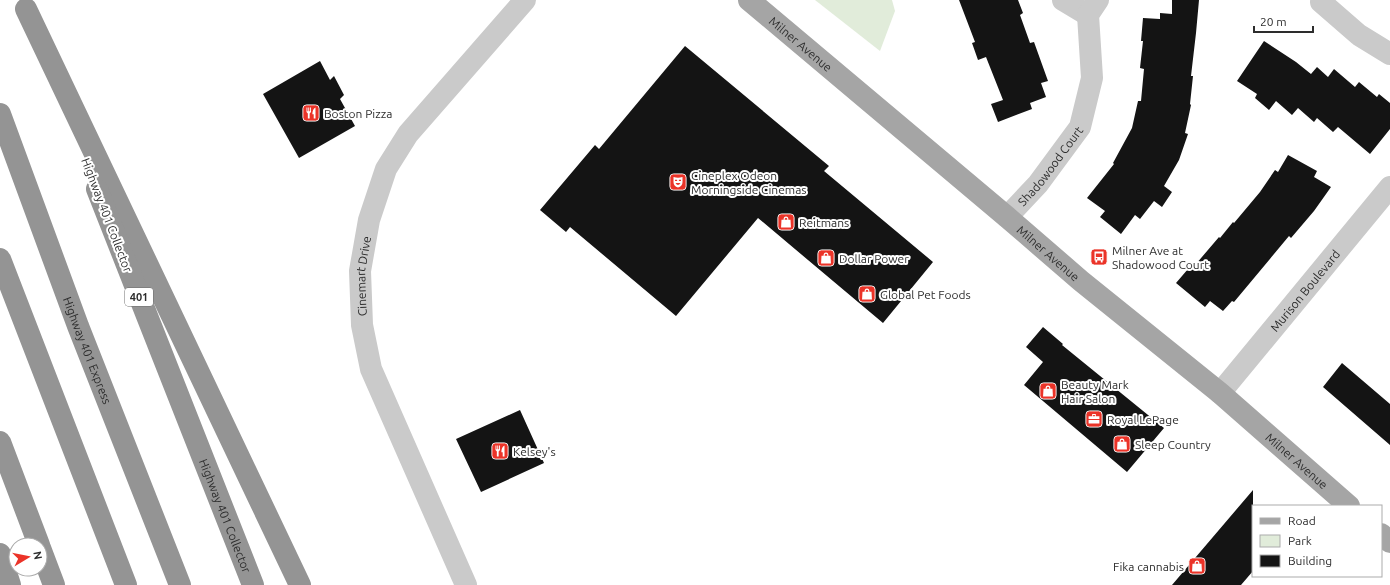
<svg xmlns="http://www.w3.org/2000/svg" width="1390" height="585" font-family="Ubuntu,sans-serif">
<rect width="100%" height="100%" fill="#fff"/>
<path fill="#e1ecda" d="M815,0h77l3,11 -15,40z"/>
<path fill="#141414" d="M959,0h59l5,13 -3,2 10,28 4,-1 14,39 -7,2 5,14 -16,6 2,6 -34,13 -7,-18 12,-4 -17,-43 -8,3 -6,-17 3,-1z
M1172,0h27l-3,33 -5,43h2l-3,28 1,1 -6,28 3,1 -9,26 -15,26 8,6 -10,15 -8,-6 -14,18 -5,-4 -14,19 -21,-17 5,-6 -18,-13 27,-34 -1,-1 19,-35 6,-27h3l3,-32 -4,-1 3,-27h-2l2,-23 17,1v-6l12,1z
M1264,41l32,21 15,12 6,-7 11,10 6,-8 21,18 4,-5 18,15 2,-3 11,9v26l-20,25 -32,-27 -5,5 -16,-14 -3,4 -16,-14 -6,7 -16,-14 -7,9 -14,-12 2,-4 -20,-13z
M685,46l144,120 -5,5 109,91 -50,61 -125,-105 -82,98 -106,-89 -4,5 -26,-22 55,-65 4,4z
M320,61l10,19 4,-4 10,19 -4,4 15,27 -56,32 -36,-64z
M1288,155l29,16 -3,6 17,10 -17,24 -23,27 -2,-2 -55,66 -2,-1 -9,10 -13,-10 -5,6 -29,-24 12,-14 2,2 29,-34 1,1 13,-16 1,1 26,-31 15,-22 3,2z
M1043,327l20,17 -1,1 102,83 -37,44 -103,-87 19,-23 -17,-15z
M1342,363l48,41v41l-67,-58z
M520,410l24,53 -63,29 -25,-53z
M1253,490v81l-12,14h-69z"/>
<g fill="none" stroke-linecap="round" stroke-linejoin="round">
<g stroke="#cacaca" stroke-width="22">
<path d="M1063,0l25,15"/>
<path d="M1321,2l38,33 31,19"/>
<path id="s1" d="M1007,217l31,-33 42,-57 12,-49 -4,-63 10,-15"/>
<path id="s2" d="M1220,393l170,-206"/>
<path id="s3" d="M466,585l-95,-216 -9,-44 -2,-54 9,-51 17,-51 22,-35 117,-134"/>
</g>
<g stroke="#a5a5a5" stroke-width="22">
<path id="s4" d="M749,0l258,217 74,64 139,112 129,113"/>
<path d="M1381,534l9,8"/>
</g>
<g stroke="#949494" stroke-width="22">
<path d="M26,9l274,576"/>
<path id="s5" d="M0,114l78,212 102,259"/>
<path id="s6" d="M97,189l156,396"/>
<path d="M0,259l126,326"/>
<path d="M0,442l39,103"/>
<path d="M40,548l14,37"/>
<path d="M0,554l10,31"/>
</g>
</g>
<defs>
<g id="restaurant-square" transform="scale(0.9)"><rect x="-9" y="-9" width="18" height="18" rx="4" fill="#eb3328" stroke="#fff"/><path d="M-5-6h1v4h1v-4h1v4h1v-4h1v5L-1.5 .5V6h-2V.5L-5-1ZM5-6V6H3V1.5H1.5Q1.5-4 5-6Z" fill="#fff"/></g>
<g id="theatre-square" transform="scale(0.9)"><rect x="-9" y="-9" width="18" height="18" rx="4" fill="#eb3328" stroke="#fff"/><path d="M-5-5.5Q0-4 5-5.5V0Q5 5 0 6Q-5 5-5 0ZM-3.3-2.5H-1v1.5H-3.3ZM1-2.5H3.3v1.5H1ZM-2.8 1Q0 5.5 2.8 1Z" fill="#fff"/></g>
<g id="shop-square" transform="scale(0.9)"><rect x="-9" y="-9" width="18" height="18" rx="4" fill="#eb3328" stroke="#fff"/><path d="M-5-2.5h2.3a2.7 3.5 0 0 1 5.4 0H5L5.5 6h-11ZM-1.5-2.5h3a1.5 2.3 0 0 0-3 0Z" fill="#fff"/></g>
<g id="bus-square" transform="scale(0.9)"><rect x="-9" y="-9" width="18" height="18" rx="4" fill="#eb3328" stroke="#fff"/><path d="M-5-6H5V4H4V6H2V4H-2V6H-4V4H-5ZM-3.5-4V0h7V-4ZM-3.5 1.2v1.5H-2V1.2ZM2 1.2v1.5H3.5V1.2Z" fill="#fff"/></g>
<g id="office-square" transform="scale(0.9)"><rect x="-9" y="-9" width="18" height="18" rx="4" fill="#eb3328" stroke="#fff"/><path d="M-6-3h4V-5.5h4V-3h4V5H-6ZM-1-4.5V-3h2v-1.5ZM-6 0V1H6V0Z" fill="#fff"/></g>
</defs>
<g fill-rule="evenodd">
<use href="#restaurant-square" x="311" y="113"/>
<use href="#theatre-square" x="678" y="182"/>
<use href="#shop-square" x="786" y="222"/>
<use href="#bus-square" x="1099" y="257"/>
<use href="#shop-square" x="826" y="258"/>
<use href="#shop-square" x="867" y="294"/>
<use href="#shop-square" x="1048" y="391"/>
<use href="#office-square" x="1094" y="419"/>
<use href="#shop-square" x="1122" y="444"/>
<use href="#restaurant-square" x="500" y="451"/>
<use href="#shop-square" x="1197" y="566"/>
</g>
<g text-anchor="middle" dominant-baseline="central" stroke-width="4" stroke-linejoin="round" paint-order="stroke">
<rect fill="#fff" stroke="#6c6c6c" stroke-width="1" x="125" y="288" width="28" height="18" rx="3"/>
<g font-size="11" font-weight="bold" fill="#2d2d2d">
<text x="139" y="297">401</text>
</g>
<g font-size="12" fill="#2d2d2d" stroke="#fff">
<text stroke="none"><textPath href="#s4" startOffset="68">Milner Avenue</textPath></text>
<text stroke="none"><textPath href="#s1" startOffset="67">Shadowood Court</textPath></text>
<text transform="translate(107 215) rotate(69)">Highway 401 Collector</text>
<text stroke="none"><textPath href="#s4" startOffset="392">Milner Avenue</textPath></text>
<text stroke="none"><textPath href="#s3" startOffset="330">Cinemart Drive</textPath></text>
<text stroke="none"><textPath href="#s2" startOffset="133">Murison Boulevard</textPath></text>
<text stroke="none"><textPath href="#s5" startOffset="252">Highway 401 Express</textPath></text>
<text stroke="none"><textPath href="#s4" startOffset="716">Milner Avenue</textPath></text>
<text stroke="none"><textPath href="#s6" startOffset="351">Highway 401 Collector</textPath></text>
</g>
<g font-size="12" fill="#2d2d2d" stroke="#fff" text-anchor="start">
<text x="324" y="113">Boston Pizza</text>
<text x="691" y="175">Cineplex Odeon<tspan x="691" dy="14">Morningside Cinemas</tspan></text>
<text x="799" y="222">Reitmans</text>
<text x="1112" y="250">Milner Ave at<tspan x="1112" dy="14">Shadowood Court</tspan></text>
<text x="839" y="258">Dollar Power</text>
<text x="880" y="294">Global Pet Foods</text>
<text x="1061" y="384">Beauty Mark<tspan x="1061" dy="14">Hair Salon</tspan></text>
<text x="1107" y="419">Royal LePage</text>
<text x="1135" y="444">Sleep Country</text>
<text x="513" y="451">Kelsey's</text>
<text x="1184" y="566" text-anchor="end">Fika cannabis</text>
</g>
</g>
<rect x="1252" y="505" width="130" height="72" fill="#ffffff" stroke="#ababab"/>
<rect x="1260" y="518" width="20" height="6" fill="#a5a5a5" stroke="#ababab"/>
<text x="1288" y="525" font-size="12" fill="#2d2d2d">Road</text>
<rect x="1260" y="535" width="20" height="12" fill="#e1ecda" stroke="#ababab"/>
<text x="1288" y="545" font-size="12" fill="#2d2d2d">Park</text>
<rect x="1260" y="555" width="20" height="12" fill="#141414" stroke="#ababab"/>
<text x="1288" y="565" font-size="12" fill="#2d2d2d">Building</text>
<g transform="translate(28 557) rotate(80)"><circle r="19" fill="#ffffff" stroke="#ababab"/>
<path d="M0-3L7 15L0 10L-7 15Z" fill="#eb3328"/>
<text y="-6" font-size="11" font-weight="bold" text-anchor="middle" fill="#2d2d2d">N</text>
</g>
<path d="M1254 26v6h59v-6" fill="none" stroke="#2d2d2d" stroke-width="2"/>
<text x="1260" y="26" font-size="12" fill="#2d2d2d" stroke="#ffffff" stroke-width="3" paint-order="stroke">20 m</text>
</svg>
